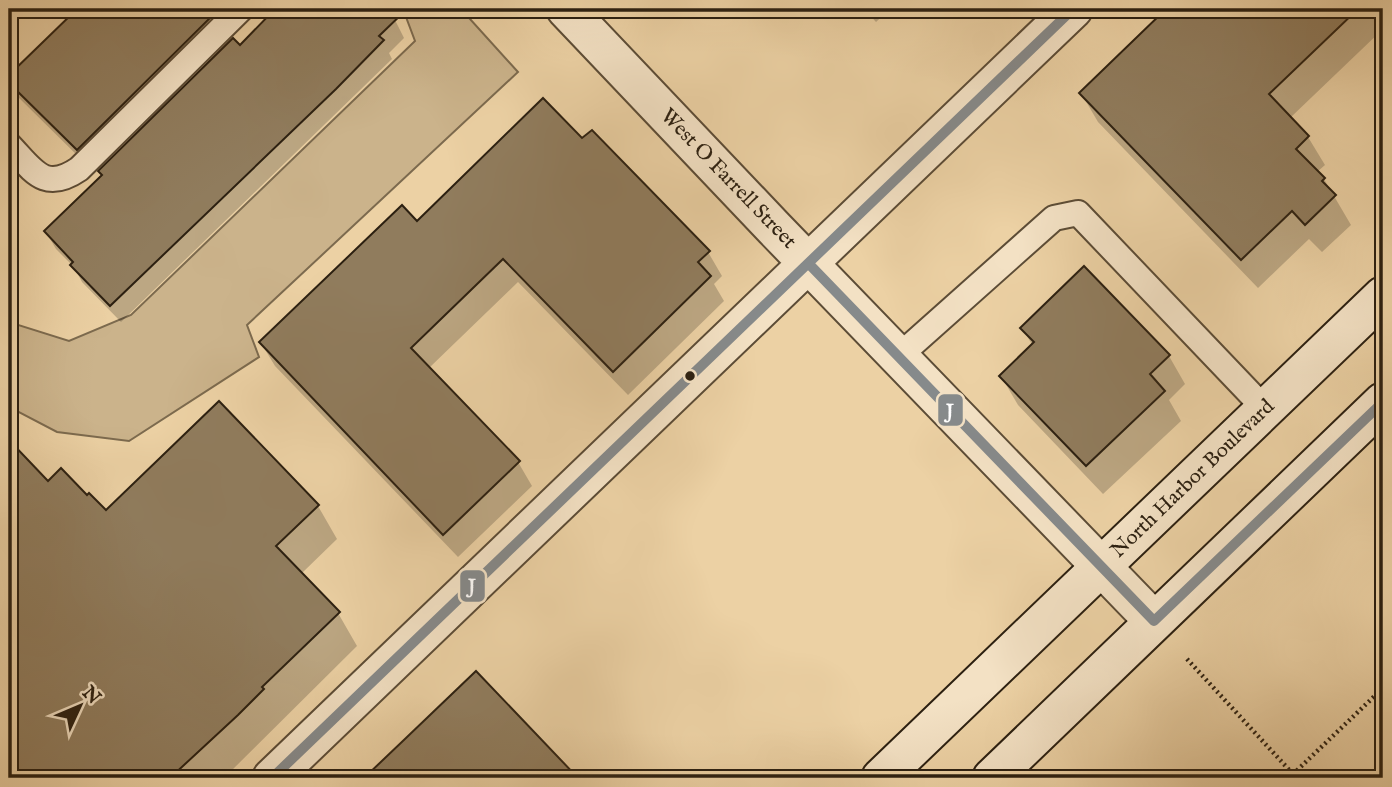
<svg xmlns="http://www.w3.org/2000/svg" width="1392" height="787" font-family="'IM FELL English',serif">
<rect width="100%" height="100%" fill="#ecd1a4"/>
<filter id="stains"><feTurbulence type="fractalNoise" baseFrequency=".00286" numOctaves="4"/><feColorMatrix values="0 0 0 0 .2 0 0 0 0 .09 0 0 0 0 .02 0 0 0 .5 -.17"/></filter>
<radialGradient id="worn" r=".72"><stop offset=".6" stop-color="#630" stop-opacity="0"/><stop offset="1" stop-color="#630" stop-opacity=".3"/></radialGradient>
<path fill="#cbb38b" stroke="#7c6a4e" stroke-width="2" d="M403,9h58l57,63 -271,253 12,32 -130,84 -72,-9 -48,-25v-85l60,19 62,-26 284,-274z"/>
<path fill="#0003" d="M81,9h122l8,8 10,18 -133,131 -71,-70 -8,-14v-5z
M278,9h105l12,11 9,18 -15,15 3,6 -271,263 -39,-40 -8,-15 -18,-18 -10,-17z
M864,9h26l-14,13z
M1179,9h204v20l-93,89 18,19 17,28 -8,7 7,7 27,46 -29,27 -13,-13 -51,49 -160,-166 -17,-29z
M582,141l126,111 14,24 -8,8 10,17 -96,94 -110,-113 -89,86 89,94 14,24 -74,71 -183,-191 -14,-23 156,-120z
M9,187l10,18 -10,11z
M1022,328l147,28 16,28 -16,16 12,21 -78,73 -85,-89 -17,-29 32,-30z
M9,443l39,41 39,13 19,16 212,-7 19,33 -36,35 37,39 19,33 -133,132h-215z
M476,674l100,104h-210z"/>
<path fill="#907c5d" stroke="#2c2011" stroke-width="2" d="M77,9h128l7,7 -135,134 -68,-67v-8z
M275,9h132l-28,27 5,4 -48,49 -226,217 -40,-41 3,-3 -29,-31 58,-56 -4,-4 135,-133 7,7z
M1166,9h192l-89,85 40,42 -13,13 29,29 -3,3 14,14 -31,30 -13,-14 -51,49 -162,-167z
M543,98l39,40 10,-8 118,121 -12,11 13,14 -98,96 -110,-113 -92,89 109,113 -77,74 -184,-193 143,-137 15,16z
M1084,266l86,89 -20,19 15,17 -79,75 -87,-90 35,-34 -14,-14z
M219,401l100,104 -43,41 64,66 -78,75 2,2 -26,26 -68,63h-161v-338l39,41 13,-13 26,27 2,-2 17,17z
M476,671l102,107h-214l42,-40z"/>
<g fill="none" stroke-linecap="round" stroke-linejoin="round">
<g stroke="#5c4c36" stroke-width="28">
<path id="service" d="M9,145c24,25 35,48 70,24l162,-160
M898,357l156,-139 24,-5 188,197"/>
</g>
<g stroke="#5c4c36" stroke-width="42">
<path id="minor" d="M566,9l208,219 380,393
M272,778l801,-769"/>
</g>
<g stroke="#2c2011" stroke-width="42">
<path id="secondary" d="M881,778l502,-482
M992,778l391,-376"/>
</g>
<path stroke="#2c2011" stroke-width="4.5" stroke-dasharray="2 3.5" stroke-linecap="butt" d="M1187,659l106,115
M1289,778l94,-90"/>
<use href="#service" stroke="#f3e1c4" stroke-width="24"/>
<use href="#minor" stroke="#f3e1c4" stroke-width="38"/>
<use href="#secondary" stroke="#f3e1c4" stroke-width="38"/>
<g stroke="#f3e1c4" stroke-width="16">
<path id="bus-1" d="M809,264l345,357 229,-219
M272,778l801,-769"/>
</g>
<use href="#bus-1" stroke="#868a8b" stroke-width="10"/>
</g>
<circle fill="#2c2011" stroke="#f3e1c4" stroke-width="2.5" cx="690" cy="376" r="6"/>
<g text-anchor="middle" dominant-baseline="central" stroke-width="7" stroke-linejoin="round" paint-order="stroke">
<g font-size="21" fill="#2c2011" stroke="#f3e1c4">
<text transform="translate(728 179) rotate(46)">West O Farrell Street</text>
<text transform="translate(1193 479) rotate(-44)">North Harbor Boulevard</text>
</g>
</g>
<g stroke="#f3e1c4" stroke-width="2.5">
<rect x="937" y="393" width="27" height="34" rx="7" fill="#868a8b"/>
<rect x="459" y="569" width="27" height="34" rx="7" fill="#868a8b"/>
</g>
<g font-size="19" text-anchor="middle" font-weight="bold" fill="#fff">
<text x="950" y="417">J</text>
<text x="472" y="592">J</text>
</g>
<rect width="1392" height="787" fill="none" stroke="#ecd1a4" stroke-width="35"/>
<rect x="10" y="10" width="1371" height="766" fill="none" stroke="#2c2011" stroke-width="3.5"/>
<rect x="18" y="18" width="1357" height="752" fill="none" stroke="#2c2011" stroke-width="2"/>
<g transform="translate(80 706) rotate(46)" stroke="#f3e1c4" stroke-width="5" paint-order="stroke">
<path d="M0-5L12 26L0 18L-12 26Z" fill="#2c2011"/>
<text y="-10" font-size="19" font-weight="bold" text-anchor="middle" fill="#2c2011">N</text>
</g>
<rect width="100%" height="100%" filter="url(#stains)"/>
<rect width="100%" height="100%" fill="url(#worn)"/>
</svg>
